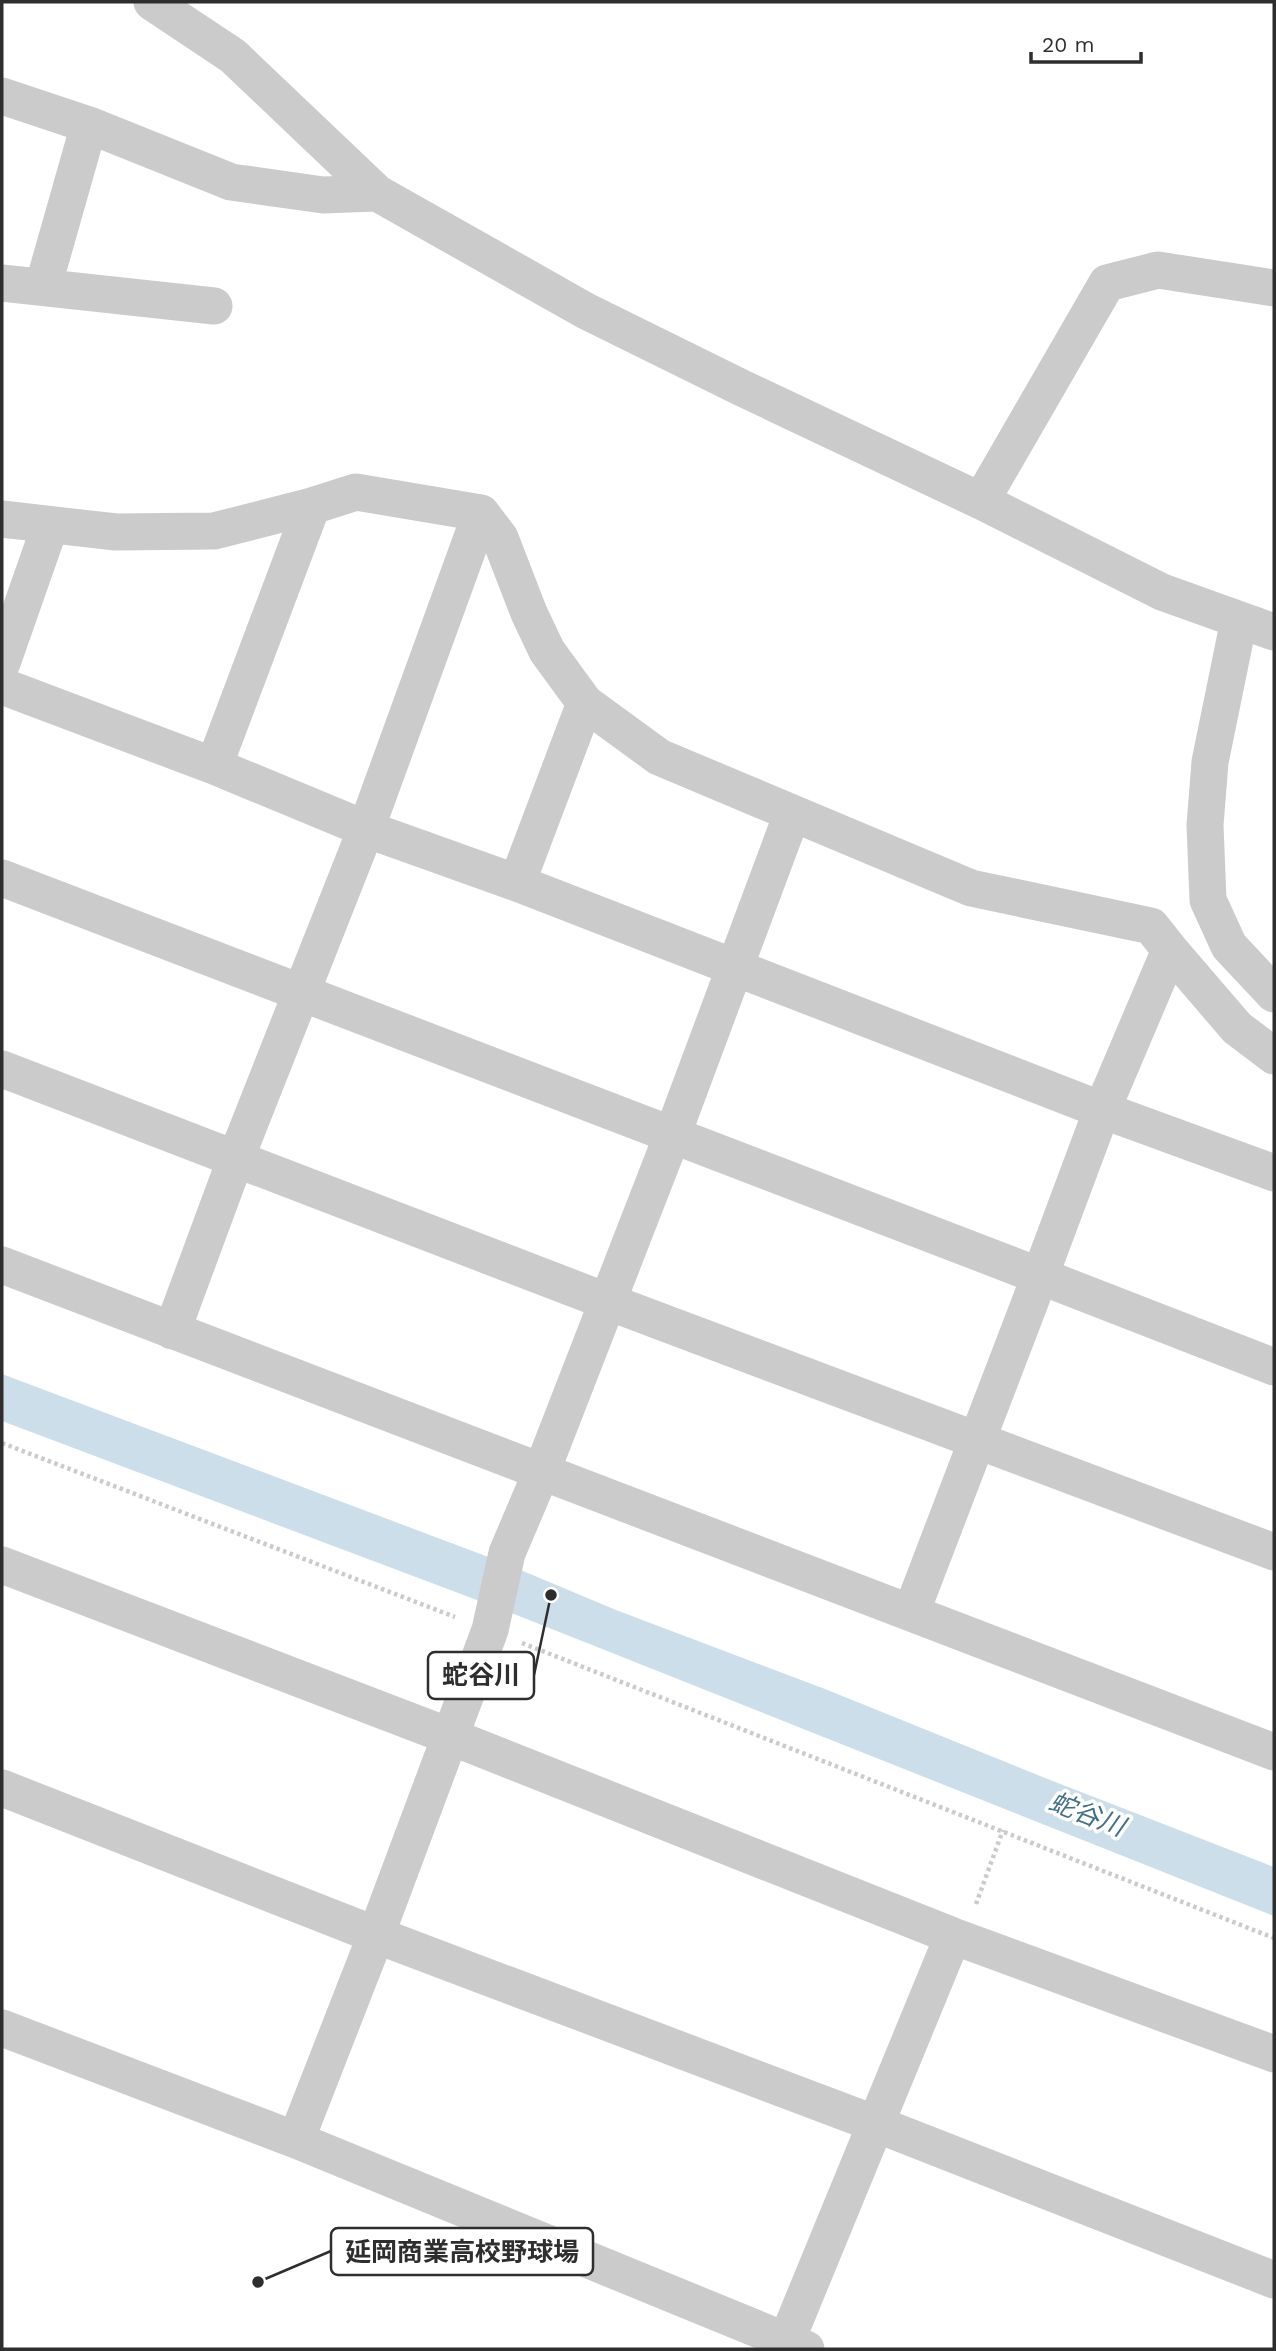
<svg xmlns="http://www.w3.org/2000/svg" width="1276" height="2351" font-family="'Work Sans','Noto Sans JP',sans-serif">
<rect width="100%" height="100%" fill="#fff"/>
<path fill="#cbdee9" d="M2,1374l497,187 117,49 209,79 220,89 229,89v49l-755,-300 -517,-195z"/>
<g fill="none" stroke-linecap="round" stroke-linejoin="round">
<path stroke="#cbcbcb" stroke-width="4.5" stroke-dasharray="3.5 3.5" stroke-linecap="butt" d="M2,1443l453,174
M522,1643l752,295
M976,1904l27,-74"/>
<path stroke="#cbcbcb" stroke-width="37" d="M152,2l81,54 144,137 209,118 156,77 239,113 181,91 112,40
M2,96l87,29 142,57 92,13 54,-2
M2,283l212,23
M43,287l46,-162
M981,501l126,-218 51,-13 116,18
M481,513l19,25 29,75 18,38 38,52 74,54 312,131 180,38 19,24
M2,519l114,13 98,-1 98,-25 44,-14 125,21 -115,316 -130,329 -64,173
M1239,620l-29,142 -5,63 3,75 21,46 45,48
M2,663l48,-137
M2,686l212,80 152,63 151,54 585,227 172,63
M214,766l98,-260
M2,878l1038,398 -129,337
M517,883l68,-180
M1274,1056l-37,-28 -67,-78 -68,160 -62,166 234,91
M2,1069l604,232 668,251
M2,1265l1272,487
M2,1565l447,171 504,200 321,118
M2,1788l374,147 500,189 398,156
M2,2028l294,112 510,209
M296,2140l80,-205 114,-305 17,-77 34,-80 131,-337 120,-322
M786,2342l167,-406"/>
</g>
<g text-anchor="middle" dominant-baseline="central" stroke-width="7" stroke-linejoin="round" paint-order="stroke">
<g font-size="26" font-style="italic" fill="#437089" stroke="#fff">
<text transform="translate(1087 1814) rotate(21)">蛇谷川</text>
</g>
</g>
<path fill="none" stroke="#2e2e2e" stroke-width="2.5" d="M551 1595L534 1675M258 2282L331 2251"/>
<g fill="#2e2e2e" stroke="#fff" stroke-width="2.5">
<circle cx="551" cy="1595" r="7"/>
<circle cx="258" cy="2282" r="7"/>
</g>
<g fill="#fff" stroke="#2e2e2e" stroke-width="2.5">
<rect x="428" y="1652" width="106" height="47" rx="7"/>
<rect x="331" y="2228" width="262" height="47" rx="7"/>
</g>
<g font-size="26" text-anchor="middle" font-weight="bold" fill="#2e2e2e">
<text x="481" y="1684">蛇谷川</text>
<text x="462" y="2261">延岡商業高校野球場</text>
</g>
<rect width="1276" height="2351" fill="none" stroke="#2e2e2e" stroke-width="7"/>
<path d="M1031 52v10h110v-10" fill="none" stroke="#2e2e2e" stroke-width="3.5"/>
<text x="1042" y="52" font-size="21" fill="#2e2e2e" stroke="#ffffff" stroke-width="5" paint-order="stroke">20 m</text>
</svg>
